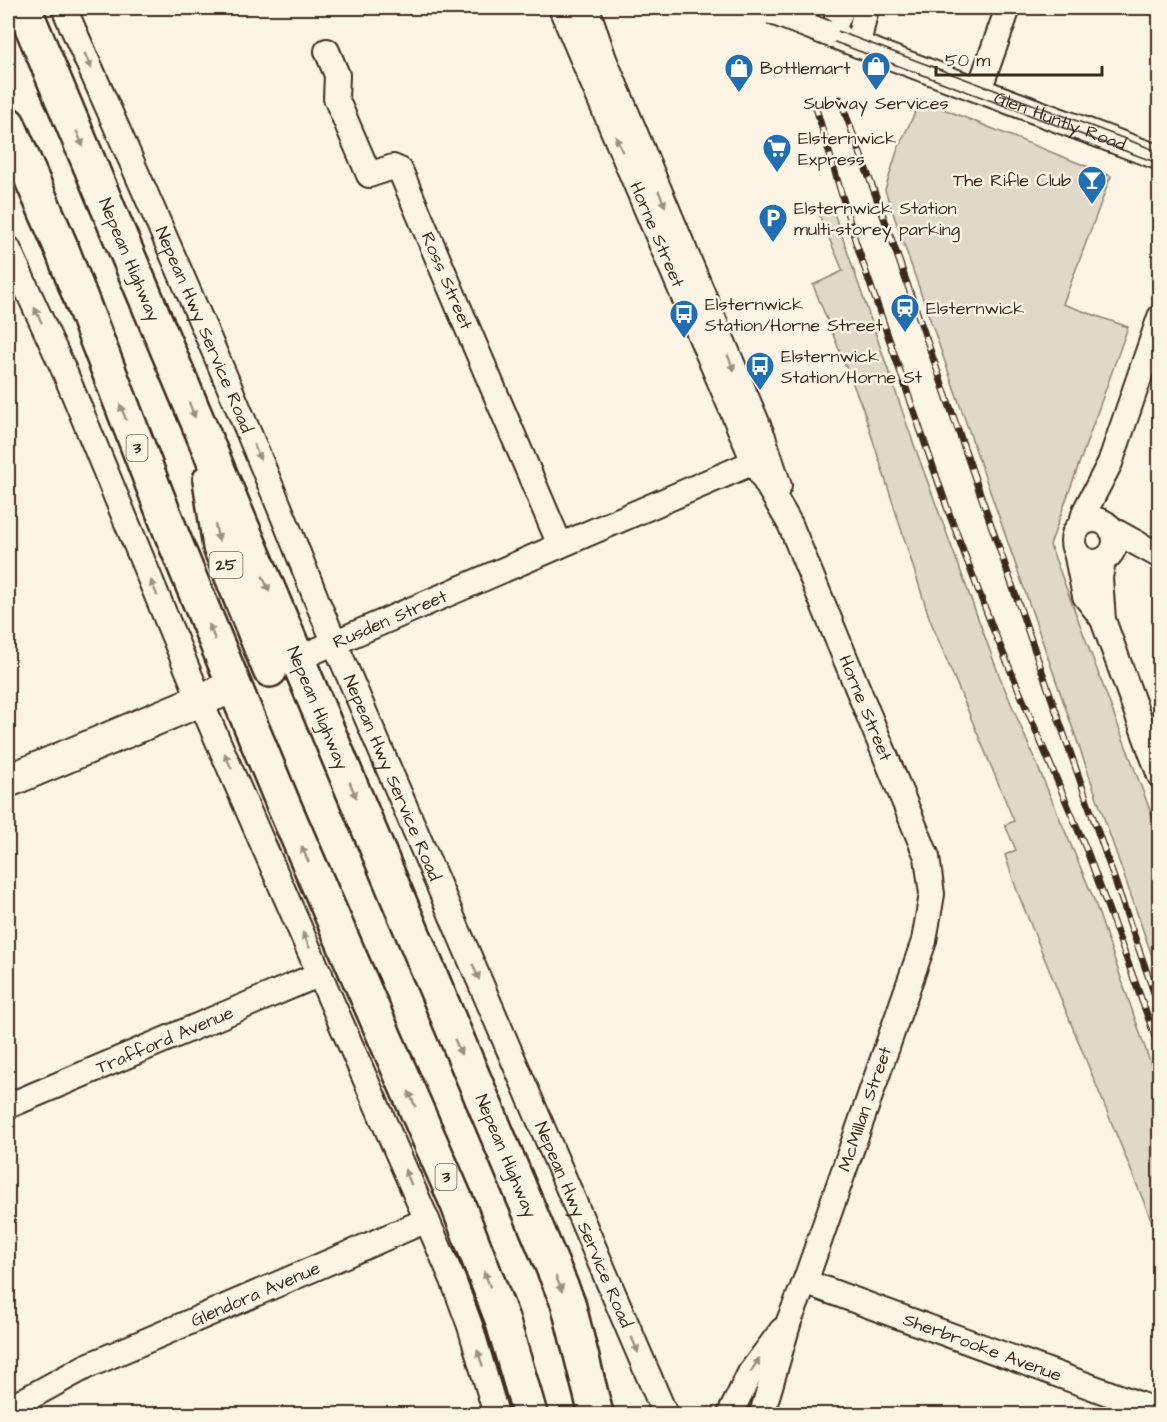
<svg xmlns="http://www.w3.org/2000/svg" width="1167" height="1422" font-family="'Architects Daughter',sans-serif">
<rect width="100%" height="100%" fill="#fcf5e5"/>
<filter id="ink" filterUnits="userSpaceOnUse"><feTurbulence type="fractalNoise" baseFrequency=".0167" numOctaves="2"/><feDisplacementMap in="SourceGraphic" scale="12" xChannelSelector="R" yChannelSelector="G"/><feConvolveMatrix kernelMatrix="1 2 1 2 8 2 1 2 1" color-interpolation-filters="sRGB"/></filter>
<g filter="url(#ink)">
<path fill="#e0d8c8" stroke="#8e8173" stroke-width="1.5" d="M921,100l190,76 -48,128 65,23 -78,218 109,289v142l-274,-786 13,-42z
M832,207l81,235 86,233 94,222 66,191v151l-142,-348 -12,-36 11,-5 -11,-25 9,-4 -84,-201 -67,-211 -50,-124 30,-14 -25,-59z"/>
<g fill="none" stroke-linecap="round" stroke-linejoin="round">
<g stroke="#3b2a1e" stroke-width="28">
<g id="minor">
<path id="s1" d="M64,8c87,198 176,396 255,598l346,808"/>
<path id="s2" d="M561,8l193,454 36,62 137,333 5,37 -8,47 -119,341 -16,39 -27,93"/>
<path d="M587,8l17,51 159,378 16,49"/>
<path id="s3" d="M826,33l334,125"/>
<path d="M831,34l11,-26"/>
<path d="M858,45l8,-37"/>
<path id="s4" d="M327,51l10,24 -1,23 33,77 24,-8 7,3 160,375"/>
<path d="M979,90l29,-82"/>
<path d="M8,248l55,120 137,332 253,580 17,46 26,88"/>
<circle cx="1094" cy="541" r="21"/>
<path d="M1081,525l4,-14 25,-48 50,-146"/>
<path d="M1111,529l49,27"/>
<path d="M1076,552l9,44 17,22"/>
<path d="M1103,560l-3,18 3,42 57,156"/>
<path id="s5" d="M299,658l469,-202"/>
<path id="s6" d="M8,1106l312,-132"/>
<path id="s7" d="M805,1282l355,130"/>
<path id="s8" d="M8,1409l77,-42 342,-147"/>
<path d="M730,1414l20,-41 32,-43"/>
</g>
</g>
<g stroke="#3b2a1e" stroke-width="36">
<path id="major" d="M8,781l226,-95"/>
</g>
<g stroke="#3b2a1e" stroke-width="38">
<g id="highway">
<path id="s9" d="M24,8l544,1295 28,111"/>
<path d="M8,124l53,123 111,288 112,271 174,399 44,114 28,95"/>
<path d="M210,480l10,67 50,123"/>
</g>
</g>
<use href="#minor" stroke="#fcf5e5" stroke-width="24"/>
<use href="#major" stroke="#fcf5e5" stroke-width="32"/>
<use href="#highway" stroke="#fcf5e5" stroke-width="33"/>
<path stroke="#3b2a1e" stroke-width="1.5" d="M744,8l416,156
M776,8l384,144"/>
<g stroke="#3b2a1e" stroke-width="7">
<path id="rail" d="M840,99l47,127 273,784
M814,101l42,142 93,270 44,116 94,222 73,199"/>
</g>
<use href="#rail" stroke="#fcf5e5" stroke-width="4.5" stroke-dasharray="14" stroke-linecap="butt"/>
<g stroke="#3b2a1e" stroke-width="28" stroke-linecap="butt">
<path id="minor-bridge" d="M772,12l54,21"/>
</g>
<use href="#minor-bridge" stroke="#fcf5e5" stroke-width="24"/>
</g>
<defs><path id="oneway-solid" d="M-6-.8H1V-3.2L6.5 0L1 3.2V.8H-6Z" transform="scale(1.5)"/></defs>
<g fill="#9c9082">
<use href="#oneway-solid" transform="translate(88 61) rotate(66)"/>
<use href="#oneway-solid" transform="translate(80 139) rotate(67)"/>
<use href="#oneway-solid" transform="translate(619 144) rotate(-113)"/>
<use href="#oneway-solid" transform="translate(662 199) rotate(67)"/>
<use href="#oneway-solid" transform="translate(38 315) rotate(-115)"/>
<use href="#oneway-solid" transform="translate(731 363) rotate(67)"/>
<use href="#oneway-solid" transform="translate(192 410) rotate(69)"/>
<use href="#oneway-solid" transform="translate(123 412) rotate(-111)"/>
<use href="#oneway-solid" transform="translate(257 452) rotate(67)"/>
<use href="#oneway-solid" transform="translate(217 533) rotate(78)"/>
<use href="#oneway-solid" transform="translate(266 584) rotate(66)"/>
<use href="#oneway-solid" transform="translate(154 588) rotate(-113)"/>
<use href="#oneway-solid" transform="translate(212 632) rotate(-112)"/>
<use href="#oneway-solid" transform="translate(228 761) rotate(-114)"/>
<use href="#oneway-solid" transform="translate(353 790) rotate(68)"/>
<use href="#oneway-solid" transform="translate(305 854) rotate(-114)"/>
<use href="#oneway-solid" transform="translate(306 940) rotate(-114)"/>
<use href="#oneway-solid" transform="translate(476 972) rotate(67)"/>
<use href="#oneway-solid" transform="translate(458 1047) rotate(67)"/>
<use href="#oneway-solid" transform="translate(412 1099) rotate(-114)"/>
<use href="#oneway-solid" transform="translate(408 1177) rotate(-113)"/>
<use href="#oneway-solid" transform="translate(487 1279) rotate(-111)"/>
<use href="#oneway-solid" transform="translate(559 1284) rotate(67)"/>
<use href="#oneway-solid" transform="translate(635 1345) rotate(67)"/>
<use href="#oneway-solid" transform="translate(480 1358) rotate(-108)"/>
<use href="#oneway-solid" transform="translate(755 1365) rotate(-58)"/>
</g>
</g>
<defs>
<g id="shop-pin" transform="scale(1.5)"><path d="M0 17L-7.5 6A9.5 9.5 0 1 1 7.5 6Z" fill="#1f6fb2" stroke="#fcf5e5"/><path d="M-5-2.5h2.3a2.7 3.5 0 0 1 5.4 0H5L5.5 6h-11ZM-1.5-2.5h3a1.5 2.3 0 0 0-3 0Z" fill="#fff"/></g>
<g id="supermarket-pin" transform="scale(1.5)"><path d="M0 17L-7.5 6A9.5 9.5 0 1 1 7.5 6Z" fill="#1f6fb2" stroke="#fcf5e5"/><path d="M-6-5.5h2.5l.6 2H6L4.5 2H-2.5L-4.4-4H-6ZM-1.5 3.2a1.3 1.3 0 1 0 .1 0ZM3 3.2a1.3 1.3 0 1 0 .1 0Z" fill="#fff"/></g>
<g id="bar-pin" transform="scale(1.5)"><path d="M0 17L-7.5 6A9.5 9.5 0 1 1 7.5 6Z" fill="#1f6fb2" stroke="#fcf5e5"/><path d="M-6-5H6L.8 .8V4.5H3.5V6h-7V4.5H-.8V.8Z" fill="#fff"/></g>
<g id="parking-pin" transform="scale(1.5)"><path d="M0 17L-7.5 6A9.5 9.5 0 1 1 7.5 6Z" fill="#1f6fb2" stroke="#fcf5e5"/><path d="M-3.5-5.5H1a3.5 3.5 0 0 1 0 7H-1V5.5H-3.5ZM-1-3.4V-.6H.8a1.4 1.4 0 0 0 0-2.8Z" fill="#fff"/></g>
<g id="station-pin" transform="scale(1.5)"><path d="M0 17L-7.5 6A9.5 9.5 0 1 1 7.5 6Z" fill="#1f6fb2" stroke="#fcf5e5"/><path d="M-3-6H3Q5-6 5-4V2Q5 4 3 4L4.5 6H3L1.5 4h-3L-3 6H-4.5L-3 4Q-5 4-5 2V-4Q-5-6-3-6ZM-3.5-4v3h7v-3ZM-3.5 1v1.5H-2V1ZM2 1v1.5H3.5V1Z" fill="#fff"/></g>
<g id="bus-pin" transform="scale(1.5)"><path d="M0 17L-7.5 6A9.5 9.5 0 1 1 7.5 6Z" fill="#1f6fb2" stroke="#fcf5e5"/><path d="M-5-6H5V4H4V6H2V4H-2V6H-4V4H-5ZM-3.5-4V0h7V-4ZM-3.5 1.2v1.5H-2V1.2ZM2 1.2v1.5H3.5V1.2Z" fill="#fff"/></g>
</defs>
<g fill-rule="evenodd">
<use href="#shop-pin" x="876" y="66"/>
<use href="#shop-pin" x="739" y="68"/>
<use href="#supermarket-pin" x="777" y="148"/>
<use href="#bar-pin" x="1092" y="180"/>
<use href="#parking-pin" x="773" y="218"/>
<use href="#station-pin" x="905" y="308"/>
<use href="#bus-pin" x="684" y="314"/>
<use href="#bus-pin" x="760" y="366"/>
</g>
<g text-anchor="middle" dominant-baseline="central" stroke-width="5" stroke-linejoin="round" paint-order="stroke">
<g fill="#fcf5e5" stroke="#75675a" stroke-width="1.5">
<rect x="126.5" y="435" width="21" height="26" rx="4.5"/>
<rect x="209.5" y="552" width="33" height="26" rx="4.5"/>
<rect x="435.5" y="1164" width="21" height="26" rx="4.5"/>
</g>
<g font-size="16" font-weight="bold" fill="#3b2a1e">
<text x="137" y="448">3</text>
<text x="226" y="565">25</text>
<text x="446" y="1177">3</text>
</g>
<g font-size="18" fill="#3b2a1e" stroke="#fcf5e5" text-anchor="start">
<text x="760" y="68">Bottlemart</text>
<text x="876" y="103" text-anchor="middle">Subway Services</text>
<text x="798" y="138">Elsternwick<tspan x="798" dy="21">Express</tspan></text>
<text x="1071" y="180" text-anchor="end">The Rifle Club</text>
<text x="794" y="208">Elsternwick Station<tspan x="794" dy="21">multi-storey parking</tspan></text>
<text x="705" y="304">Elsternwick<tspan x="705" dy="21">Station/Horne Street</tspan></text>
<text x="926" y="308">Elsternwick</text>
<text x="781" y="356">Elsternwick<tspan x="781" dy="21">Station/Horne St</tspan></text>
</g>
<g font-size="18" fill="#3b2a1e" stroke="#fcf5e5">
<text stroke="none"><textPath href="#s3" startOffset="250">Glen Huntly Road</textPath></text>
<text stroke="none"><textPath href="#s2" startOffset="246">Horne Street</textPath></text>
<text stroke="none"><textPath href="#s9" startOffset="273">Nepean Highway</textPath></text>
<text stroke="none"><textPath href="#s4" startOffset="286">Ross Street</textPath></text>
<text stroke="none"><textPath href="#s1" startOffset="351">Nepean Hwy Service Road</textPath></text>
<text stroke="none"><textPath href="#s5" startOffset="99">Rusden Street</textPath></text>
<text stroke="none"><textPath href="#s2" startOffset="764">Horne Street</textPath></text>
<text stroke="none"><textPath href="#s9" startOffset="759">Nepean Highway</textPath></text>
<text stroke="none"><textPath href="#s1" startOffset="837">Nepean Hwy Service Road</textPath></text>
<text stroke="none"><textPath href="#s6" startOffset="170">Trafford Avenue</textPath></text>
<text transform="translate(865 1109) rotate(-71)">McMillan Street</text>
<text stroke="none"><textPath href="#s9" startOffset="1245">Nepean Highway</textPath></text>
<text stroke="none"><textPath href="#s1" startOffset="1323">Nepean Hwy Service Road</textPath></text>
<text stroke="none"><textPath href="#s8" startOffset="273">Glendora Avenue</textPath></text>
<text stroke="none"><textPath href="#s7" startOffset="189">Sherbrooke Avenue</textPath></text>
</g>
</g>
<rect width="1167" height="1422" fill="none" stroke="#fcf5e5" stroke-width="30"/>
<rect x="15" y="15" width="1137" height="1392" fill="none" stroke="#3b2a1e" stroke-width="2" filter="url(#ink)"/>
<path d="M936 66v9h166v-9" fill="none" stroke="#3b2a1e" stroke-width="3"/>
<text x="945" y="66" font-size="18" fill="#3b2a1e" stroke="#fcf5e5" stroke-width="4.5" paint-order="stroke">50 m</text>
</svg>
